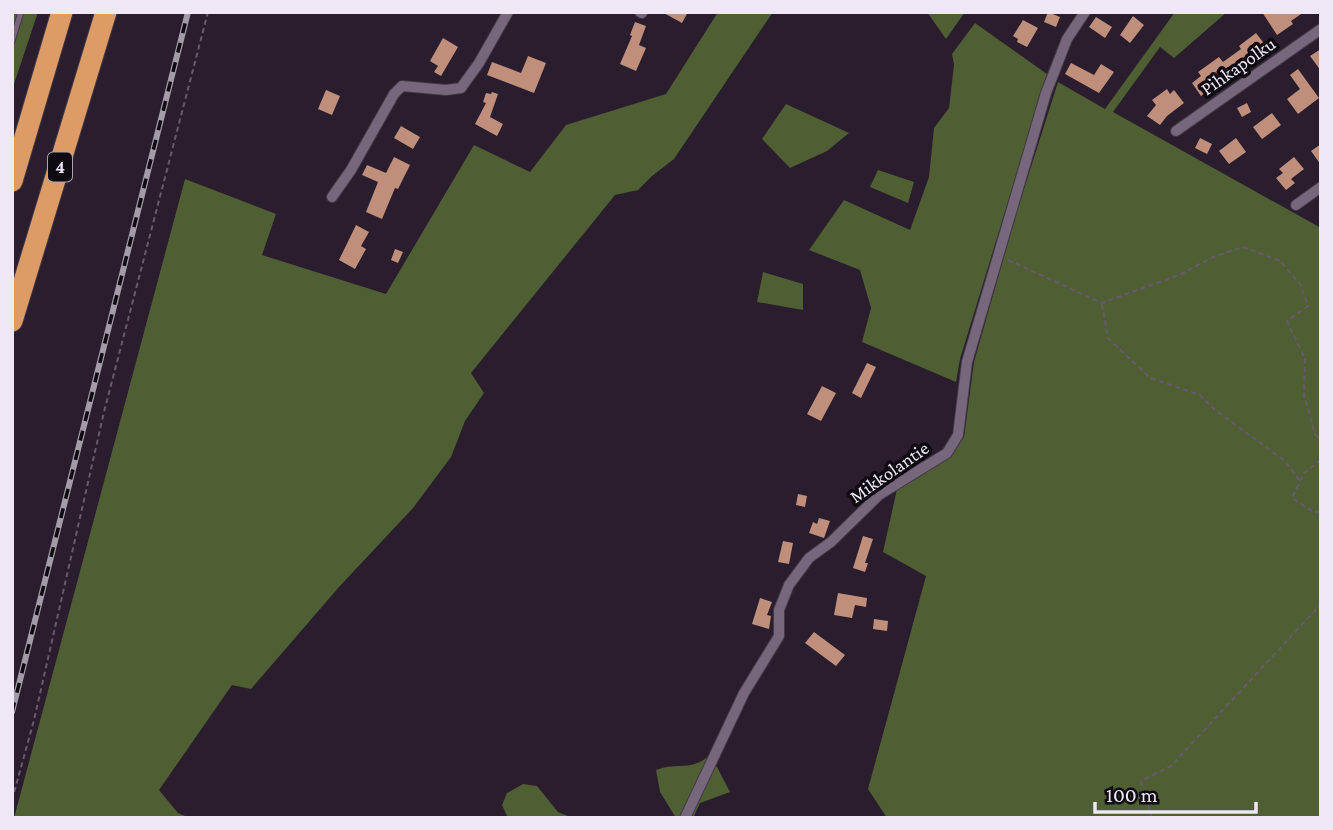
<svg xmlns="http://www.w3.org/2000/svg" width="1333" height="830" font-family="'Crimson Pro',serif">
<rect width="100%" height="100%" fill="#291d2e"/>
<path fill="#4f5e33" d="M12,12h26l-26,78z
M718,12h55l-99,147 -22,17 -14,14 -23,5 -144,178 13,20 -19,28 -14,36 -38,51 -74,79 -88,102 -19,-4 -73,105 19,23 12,5h-176l171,-639 91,35 -14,41 124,39 88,-149 56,27 36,-47 100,-31z
M927,12h38l-19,27z
M1175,12h52l-53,46 -14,-11 -47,65 208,116v590h-434l-19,-29 58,-213 -43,-24 14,-63 52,-31 15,-21 10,-75 42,-148 42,-132 47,27z
M975,23l72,51 -87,285 -4,23 -94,-40 9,-34 -11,-38 -51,-20 35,-50 66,30 19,-53 5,-49 15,-20 5,-43 -2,-11z
M786,104l63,29 -22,18 -37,17 -28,-29z
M878,170l36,12 -6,21 -38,-16z
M763,272l40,12v26l-46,-8z
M706,758l11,9 13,25 -30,11 -7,15h-17l-16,-26 -4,-22c19,-8 34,1 50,-12z
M523,784l14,2 21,26 15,6h-65l-6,-13 5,-12z"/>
<path fill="#c08f7b" d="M662,12h26l-6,11z
M1048,12l12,5 -4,10 -12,-5z
M1262,12h42l-13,9 2,3 -16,11z
M1133,16l11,9 -14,18 -10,-8z
M1096,17l16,10 -7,11 -16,-11z
M1023,20l15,8 -11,19 -10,-5 1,-3 -5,-3z
M635,22l11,4 -7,19 7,3 -10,23 -16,-7 12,-28 -2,-1z
M1256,33l10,13 -25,21 -3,-4 -31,22 3,5 -9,6 -9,-13 9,-7 -3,-4 21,-15 4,5 18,-13 -2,-3z
M443,38l15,9 -17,29 -7,-4 4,-6 -8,-5z
M1321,49v22l-11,-15z
M528,56l18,7 -12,30 -47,-18 5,-13 29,11z
M1071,63l23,12 7,-11 13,8 -15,21 -34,-19z
M1298,69l21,29 -21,16 -11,-15 13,-10 -10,-14z
M1167,89l3,5 4,-4 10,13 -17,13 -7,9 -13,-9 9,-11 -4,-5z
M326,90l14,6 -8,19 -14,-6z
M492,92l6,2 -8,23 13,7 -6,12 -22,-12 11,-21 -3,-1 3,-9 5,1z
M1247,103l4,9 -9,5 -5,-9z
M1272,113l9,12 -19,14 -9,-12z
M401,126l19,11 -7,12 -19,-11z
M1200,138l12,6 -5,10 -12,-6z
M1236,138l10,14 -17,12 -10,-13z
M1321,144v21l-10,-14z
M394,157l16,8 -12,24 -3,-1 -13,31 -16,-7 12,-30 -16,-7 5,-10 19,8z
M1294,157l10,12 -13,10 4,4 -9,7 -10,-12 7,-5 -4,-4z
M356,225l13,7 -8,14 5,3 -11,20 -16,-9z
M395,249l8,3 -5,11 -7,-3z
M867,363l9,4 -15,31 -9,-5z
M822,386l14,7 -15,28 -14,-7z
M798,494l9,2 -2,11 -9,-2z
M819,518l11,3 -6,17 -15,-5 4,-11 4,2z
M863,536l10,3 -8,24h3l-3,9 -12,-4z
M783,541l10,2 -4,21 -11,-2z
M838,593l29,5 -1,9 -11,-2 -3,13 -18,-3z
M760,598l12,4 -5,13 4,1 -2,13 -17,-5z
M874,619l14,2 -1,10 -14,-2z
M814,632l31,23 -9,11 -31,-23z"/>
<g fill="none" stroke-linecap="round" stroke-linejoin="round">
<g stroke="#433847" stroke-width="7">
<path id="service" d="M12,41l9,-29"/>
</g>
<g stroke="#433847" stroke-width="12">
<path id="minor" d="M640,12l2,1
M1176,131l145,-102
M332,197l19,-27 43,-76 8,-8 44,4 15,-2 18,-25 29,-51
M1296,205l25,-18
M685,818l59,-125 35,-57v-26l10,-25 20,-27 22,-16 48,-47 68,-42 11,-18 9,-73 79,-269 21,-54 18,-27"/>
</g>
<g stroke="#433847" stroke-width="23">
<path id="motorway" d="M12,181l50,-169
M12,321l94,-309"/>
</g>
<path stroke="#665b6b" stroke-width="2" stroke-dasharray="5 3.5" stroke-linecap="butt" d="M1008,260l94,43 77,-28 34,-18 30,-10 37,14 20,23 8,22 -21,15 18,38 -1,36 11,39 6,6
M1102,304l6,34 42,40 50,17 15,15 70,51 15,20
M1321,460l-17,13 -12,25 20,13 9,2
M12,800l22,-80 70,-308 104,-400
M1152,818l-11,-37 30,-15 150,-162"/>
<use href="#service" stroke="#76677c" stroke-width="5"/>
<use href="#minor" stroke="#76677c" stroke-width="10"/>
<use href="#motorway" stroke="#dd9b66" stroke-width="21"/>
<g stroke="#a49ba9" stroke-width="6">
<path id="rail" d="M12,712l176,-700"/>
</g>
<use href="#rail" stroke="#0f0911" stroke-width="3.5" stroke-dasharray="10" stroke-linecap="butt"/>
</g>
<g text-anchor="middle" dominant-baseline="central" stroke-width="7" stroke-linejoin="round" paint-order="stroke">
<rect fill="#0f0911" stroke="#aca4af" stroke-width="2" x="48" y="152.5" width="24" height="29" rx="5"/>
<g font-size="18" font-weight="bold" fill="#efe7f3">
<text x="60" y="167">4</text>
</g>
<g font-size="19" fill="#efe7f3" stroke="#0f0911">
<text transform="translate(1238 66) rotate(-35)">Pihkapolku</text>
<text transform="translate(889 472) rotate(-35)">Mikkolantie</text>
</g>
</g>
<rect width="1333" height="830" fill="none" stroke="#efe7f3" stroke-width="28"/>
<path d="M1095 802v10h161v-10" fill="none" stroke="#efe7f3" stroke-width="3.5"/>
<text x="1106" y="802" font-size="21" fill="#efe7f3" stroke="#0f0911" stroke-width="5" paint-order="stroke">100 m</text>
</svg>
